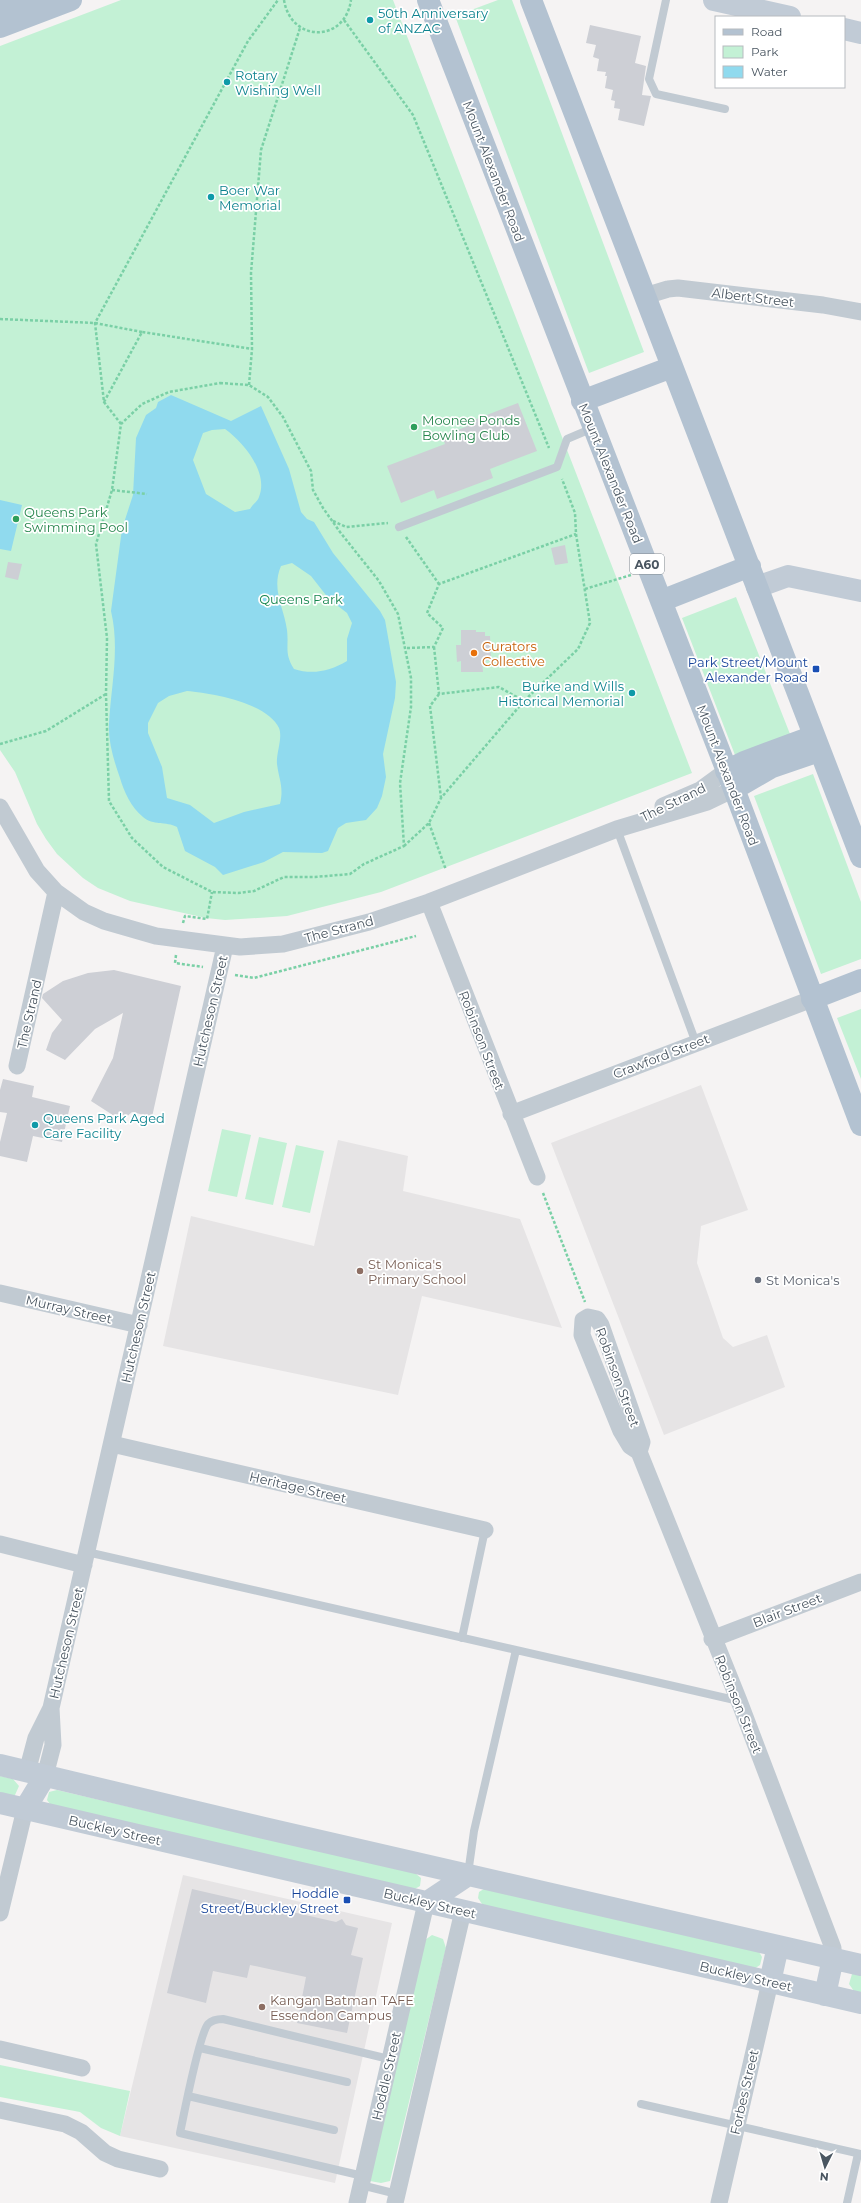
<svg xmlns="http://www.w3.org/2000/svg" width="861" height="2203" font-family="Montserrat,sans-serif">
<rect width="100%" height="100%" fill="#f5f3f3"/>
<path fill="#e6e4e5" d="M701,1085l47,125 -47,16 -4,37 26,75 10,9 34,-12 18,52 -121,48 -113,-292z
M338,1140l70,16 -5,35 117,28 42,109 -140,-32 -24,99 -235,-49 28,-130 123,30z
M183,1875l209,48 -57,260 -215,-47z"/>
<path fill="#c3f1d5" d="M121,0h272l299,773 -311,119 -94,24 -62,4 -19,-2 -76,-17 -32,-13 -15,-10 -26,-24 -11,-15 -9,-15 -22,-52 -15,-22v-704z
M498,0h14l132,352 -55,21 -134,-357z
M736,597l54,137 -55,21 -53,-137z
M813,774l48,128v57l-40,15 -67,-178z
M861,1009v70l-24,-61z
M222,1129l29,6 -14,62 -29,-6z
M259,1137l28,6 -14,62 -28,-6z
M296,1145l28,6 -14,62 -28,-6z
M0,1776l13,3 6,7 -4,9 -7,3 -8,-2z
M57,1790l358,83 6,5 -1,8 -7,4 -360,-82 -6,-8 2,-8z
M487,1887l271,63 4,7 -2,8 -6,4 -270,-62 -6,-9 1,-6z
M432,1935l11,4 3,9 -56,233 -9,2 -11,-2 55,-241z
M861,1972v23l-5,-1 -7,-10 3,-10z
M0,2065l130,26 -10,45 -19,-8 -21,-16 -80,-15z"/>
<path fill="#90daee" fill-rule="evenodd" d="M171,395l60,26 30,-15 28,63 12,43 6,7 7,3 19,31 47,58 5,9 11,62 -1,16 -12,56 3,23 -4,19 -5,12 -11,12 -20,3 -8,5 -10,23 -6,2 -39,-1 -19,10 -41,13 -8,-8 -30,-16 -8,-24c-11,-6 -24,-1 -34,-10 -12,-10 -19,-25 -23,-39 -6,-17 -12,-36 -11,-54 2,-38 11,-75 2,-113l11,-82 11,-34 3,-57 10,-23 10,-7 2,-6zM225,429c18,13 44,43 34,68 -1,4 -7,8 -9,12l-15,3 -29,-18 -13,-34 10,-27 9,-3zM292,563l19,13 18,23 18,14 5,10 -5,16v22c-17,10 -34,14 -53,8 -10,-16 -5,-22 -7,-39 -3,-22 -16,-41 -6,-64zM187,691c25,2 80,12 92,37 4,10 -3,25 -2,36 2,16 7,23 3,40l-36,8 -30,11 -24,-18 -23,-7 -5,-31 -14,-34v-10l10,-20 11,-7z
M0,500l22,5 -11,46 -11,-2z"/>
<path fill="#cdcfd5" d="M590,25l51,11 -6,27 11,3 -4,29 9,1 -7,30 -26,-6 2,-11 -6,-1 1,-7 -4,-1 2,-10 -8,-2 2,-12h-2l1,-4 -9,-1 2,-12 -6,-2 3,-12 -10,-2z
M518,403l19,48 -47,18 3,9 -56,21 -3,-9 -33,13 -14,-37 58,-22 -3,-8 26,-10 -2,-3z
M565,545l3,18 -13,2 -4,-17z
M8,562l14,2 -4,16 -13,-3z
M461,630h15v2h9v4h5l1,24 -9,1 1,11h-22v-11l-4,1 -1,-17h5z
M114,970l67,16 -29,131 -20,-5 -10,9 -31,-20 22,-43 10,-45 -28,16 -30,31 -19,-10 6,-17 10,-13 -20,-22 1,-4 20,-13 25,-8z
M3,1079l31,7 -2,11 38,9 -8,36 -29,-6 -6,26 -27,-6v-14l7,-29 -7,-1v-22z
M192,1889l144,33 6,-3 4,6 12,3 -7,27 12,3 -16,75 -50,-10 9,-46 -56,-12 -3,13 -34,-7 -7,32 -39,-10z"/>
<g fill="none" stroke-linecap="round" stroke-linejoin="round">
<path stroke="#7ad0a6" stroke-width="2.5" stroke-dasharray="3 2" stroke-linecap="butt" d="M284,0c7,43 61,43 67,0
M344,20l69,95 136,333
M0,319l95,4 47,9
M220,383l29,2 19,12 15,20 28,54 2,19 10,18 17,24 39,49 19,33 13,64v29l-11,76 4,63 -40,18 -14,10 -35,3h-31l-30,14 -16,2 -26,-1 -49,-25 -31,-29 -23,-37 -3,-107 1,-56 -11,-94 16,-54 9,-66 21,-20 27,-12z
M249,385l3,-36
M104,402l38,-70 110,17 -1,-76 10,-123 39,-122
M121,424l-17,-22 -9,-79 153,-282 30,-41
M112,490l35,4
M333,521l13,6 42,-4
M406,537l33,47
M585,589l46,-14
M434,647l5,47 60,-7 25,14
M407,648l27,-1 9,-19 -16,-15 12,-29 137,-50
M439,694l-9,12 11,92
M0,744l46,-13 60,-37
M429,823l17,47
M404,846l25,-23 12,-25 83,-97 54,-52 12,-26 -14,-89 -1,-21 -13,-34
M183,923l2,-7 22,3 5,-27
M176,955l-1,8 28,4
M235,975l19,3 162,-42
M543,1193l42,109"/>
<path stroke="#c1cad2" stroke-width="8" d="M666,0l-17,79 7,15 69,15
M399,527l158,-60 10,-28 26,-11
M617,829l79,214
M87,1552l652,149
M462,1638l23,-108
M468,1874l6,-43 42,-181
M200,2048l147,34
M188,2096l146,34
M641,2104l220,50
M363,2176l-183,-43c4,-19 19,-98 28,-109 4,-4 9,-5 15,-5l166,40
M361,2185l36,9
M847,2203l11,-49"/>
<path stroke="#c1cad2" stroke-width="17" d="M645,296l23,-7 10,-1 145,17 38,7
M663,806l37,-16 26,-19
M0,807l37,64 19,21 28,20 20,9 52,15 84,11 43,-3 86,-22 60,-20 188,-73 90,-27 27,-13
M429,902l108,275
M17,1066l39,-174
M511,1114l301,-115
M0,1293l139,32
M112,1444l373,86
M639,1452l3,-10 -41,-117 -4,-6 -9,-2 -5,3 -1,15 39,96 9,15 9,6 100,249 94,247v10
M0,1544l84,21
M712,1639l149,-57
M27,1772l9,-34 15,-30 174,-762
M45,1776l8,-31 -2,-37
M0,1913l25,-104
M0,2049l82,19
M0,2110l65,14 16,8 24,21 13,6 42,10
M357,2203l69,-300
M395,2203l68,-292
M719,2203l51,-221"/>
<path stroke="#c1cbd6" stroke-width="22" d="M714,0l76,17
M844,29l17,4
M757,587l31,-11 73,15
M0,1765l264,63 597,137
M0,1803l861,200
M25,1809l20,-33
M426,1903l42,-28
M770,1982l8,-36
M825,1995l8,-37"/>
<path stroke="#b3c2d1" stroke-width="22" d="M428,0l306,789 127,336
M531,0l330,857
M0,9l32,-9
M0,27l71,-27
M582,401l90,-34
M661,601l89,-35
M726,771l18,-9 70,-26
M734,789l38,-22 47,-16
M812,999l49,-19"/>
</g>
<g fill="#0f9aa8" stroke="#fff" stroke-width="1.5">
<circle cx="370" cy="20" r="4"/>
<circle cx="227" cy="82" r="4"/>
<circle cx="211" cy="197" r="4"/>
<circle cx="632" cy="693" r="4"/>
<circle cx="35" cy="1125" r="4"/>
</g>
<g fill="#2e9e5b" stroke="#fff" stroke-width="1.5">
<circle cx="414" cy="427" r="4"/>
<circle cx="16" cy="519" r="4"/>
</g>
<circle fill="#e8710a" stroke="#fff" stroke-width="1.5" cx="474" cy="653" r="4"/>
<g fill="#1a4fb4" stroke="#fff" stroke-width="1.5">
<rect x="812" y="665" width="8" height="8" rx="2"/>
<rect x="343" y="1896" width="8" height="8" rx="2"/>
</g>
<g fill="#8d6e63" stroke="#fff" stroke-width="1.5">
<circle cx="360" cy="1271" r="4"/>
<circle cx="262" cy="2007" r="4"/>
</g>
<circle fill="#6b7280" stroke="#fff" stroke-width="1.5" cx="758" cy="1280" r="4"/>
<g text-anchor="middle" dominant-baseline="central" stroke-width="3.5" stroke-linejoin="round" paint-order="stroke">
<rect fill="#fff" stroke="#808990" stroke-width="1" x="630" y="554" width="34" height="20" rx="3"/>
<g font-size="12" font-weight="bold" fill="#4a5661">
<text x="647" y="564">A60</text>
</g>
<g font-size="13" fill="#0d838f" stroke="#fff" text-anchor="start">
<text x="378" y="13">50th Anniversary<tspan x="378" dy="15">of ANZAC</tspan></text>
<text x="235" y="75">Rotary<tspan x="235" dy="15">Wishing Well</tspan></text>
<text x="219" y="190">Boer War<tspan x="219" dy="15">Memorial</tspan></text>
<text x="624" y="686" text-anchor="end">Burke and Wills<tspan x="624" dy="15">Historical Memorial</tspan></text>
<text x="43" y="1118">Queens Park Aged<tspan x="43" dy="15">Care Facility</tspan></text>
</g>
<g font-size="13" fill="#4a5661" stroke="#fff">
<text transform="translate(494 171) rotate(69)">Mount Alexander Road</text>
<text transform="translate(753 297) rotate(7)">Albert Street</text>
<text transform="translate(611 473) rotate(68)">Mount Alexander Road</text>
<text transform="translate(728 775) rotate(69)">Mount Alexander Road</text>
<text transform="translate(673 802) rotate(-26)">The Strand</text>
<text transform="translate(339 929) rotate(-15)">The Strand</text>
<text transform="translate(210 1011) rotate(-77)">Hutcheson Street</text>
<text transform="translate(29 1014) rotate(-77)">The Strand</text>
<text transform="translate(482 1040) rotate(69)">Robinson Street</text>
<text transform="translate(661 1056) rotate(-21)">Crawford Street</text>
<text transform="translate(69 1309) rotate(13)">Murray Street</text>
<text transform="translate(138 1327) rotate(-77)">Hutcheson Street</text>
<text transform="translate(618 1377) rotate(70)">Robinson Street</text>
<text transform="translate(298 1487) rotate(13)">Heritage Street</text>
<text transform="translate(787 1610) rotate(-21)">Blair Street</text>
<text transform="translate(66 1643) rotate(-77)">Hutcheson Street</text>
<text transform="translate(739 1704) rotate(68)">Robinson Street</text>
<text transform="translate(115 1830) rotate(13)">Buckley Street</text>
<text transform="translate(430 1903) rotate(13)">Buckley Street</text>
<text transform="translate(746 1976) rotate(13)">Buckley Street</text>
<text transform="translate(386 2076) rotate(-77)">Hoddle Street</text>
<text transform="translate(744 2092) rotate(-77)">Forbes Street</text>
</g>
<g font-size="13" fill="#27864d" stroke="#fff" text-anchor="start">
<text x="422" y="420">Moonee Ponds<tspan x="422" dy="15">Bowling Club</tspan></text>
<text x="24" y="512">Queens Park<tspan x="24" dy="15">Swimming Pool</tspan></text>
</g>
<g font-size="13" fill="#17864f" stroke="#fff">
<text x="301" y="599">Queens Park</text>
</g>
<g font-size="13" fill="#c56008" stroke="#fff" text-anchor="start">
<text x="482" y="646">Curators<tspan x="482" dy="15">Collective</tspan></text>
</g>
<g font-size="13" fill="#164399" stroke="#fff" text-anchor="end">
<text x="808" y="662">Park Street/Mount<tspan x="808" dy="15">Alexander Road</tspan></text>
<text x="339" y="1893">Hoddle<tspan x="339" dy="15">Street/Buckley Street</tspan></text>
</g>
<g font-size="13" fill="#785e54" stroke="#fff" text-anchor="start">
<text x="368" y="1264">St Monica's<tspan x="368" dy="15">Primary School</tspan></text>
<text x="270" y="2000">Kangan Batman TAFE<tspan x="270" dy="15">Essendon Campus</tspan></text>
</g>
<g font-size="13" fill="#5b616d" stroke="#fff" text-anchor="start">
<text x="766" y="1280">St Monica's</text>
</g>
</g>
<rect x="715" y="16" width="130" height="72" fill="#ffffff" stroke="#b7bbc0"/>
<rect x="723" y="29" width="20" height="6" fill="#b3c2d1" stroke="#b7bbc0"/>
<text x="751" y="36" font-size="12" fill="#4a5661">Road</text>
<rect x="723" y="46" width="20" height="12" fill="#c3f1d5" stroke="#b7bbc0"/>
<text x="751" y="56" font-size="12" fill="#4a5661">Park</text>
<rect x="723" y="66" width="20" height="12" fill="#90daee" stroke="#b7bbc0"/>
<text x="751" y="76" font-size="12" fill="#4a5661">Water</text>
<g transform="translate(825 2167) rotate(185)" stroke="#ffffff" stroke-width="3" paint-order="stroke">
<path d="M0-3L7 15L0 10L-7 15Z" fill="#4a5661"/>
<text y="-6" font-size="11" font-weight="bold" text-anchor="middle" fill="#4a5661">N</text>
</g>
</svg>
